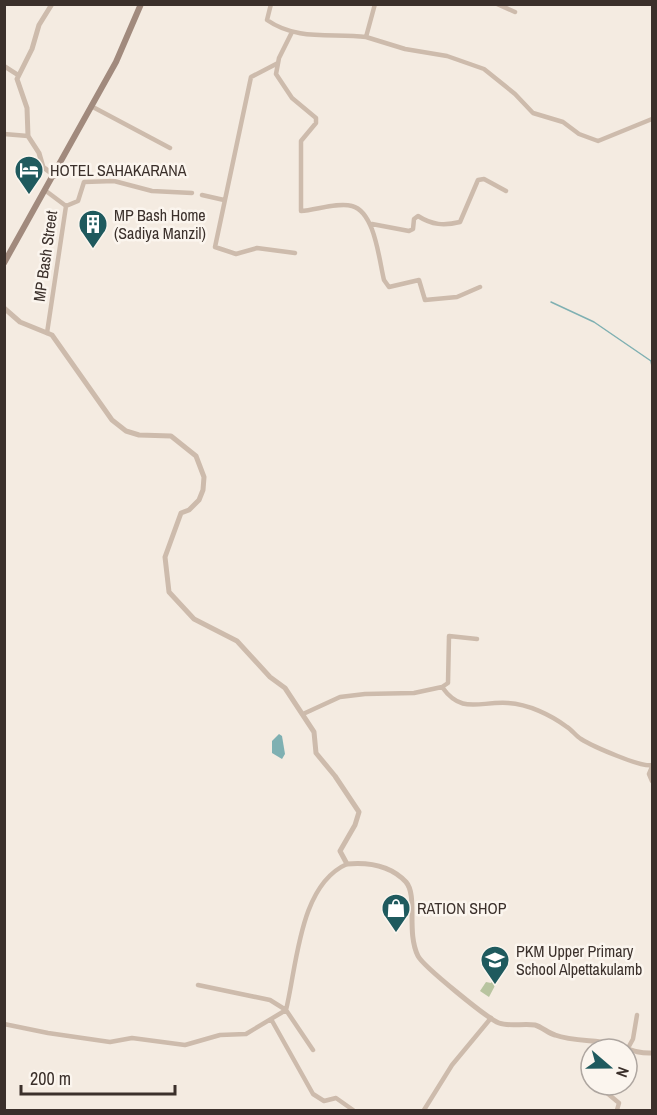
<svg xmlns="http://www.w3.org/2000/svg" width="657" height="1115" font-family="'Archivo Narrow',sans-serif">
<rect width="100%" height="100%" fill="#f4ebe1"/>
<path fill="#b8c4a0" d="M494,978l4,2 -9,17 -9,-6 6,-9 5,1z"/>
<path fill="#7fb0b2" d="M279,734l3,2 3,18 -3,5 -10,-6v-12z"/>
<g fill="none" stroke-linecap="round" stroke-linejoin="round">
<path stroke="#7fb0b2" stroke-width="1.5" d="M551,302l43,20 57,39 1,5"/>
<path stroke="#cdbbac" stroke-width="4.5" d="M271,4l-4,16c30,21 64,13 99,17
M375,4l-9,33 39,12 42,7 37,13 31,25 18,19 30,9 16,12 19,7 54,-22
M497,4l18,8
M292,32l-13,26 -3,16 16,24 24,20v5l-15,18v70c15,-1 37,-9 51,-5 23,6 27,54 32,74l5,7 30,-7 6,20 32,-3 23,-10
M278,63l-27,14 -36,170 21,7 21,-6 38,5
M4,66l14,9
M91,106l79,42
M4,134l24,2
M46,191l20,15 -19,127
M202,195l22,5
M66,206l12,-5 6,-19 30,-1 38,10 40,2
M372,224l37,7 4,-2 1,-10 4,-3c14,9 26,10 42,6l18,-42 6,-1 22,12
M442,687l6,-4 1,-47 28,3
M303,714l37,-17 25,-3 49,-1 28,-6c20,28 37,14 66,16 20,1 43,12 59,24 5,3 9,9 14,12 11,7 61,29 71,26
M652,767l-3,7 3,7
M271,1019l42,75 11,7 12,-3 17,12
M4,1024l44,9 62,9 22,-4 53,7 35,-10 26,-1 40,-24 -16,-10 -72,-15
M628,1048l5,-9 4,-24
M313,1050l-27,-40c11,-44 13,-125 61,-146
M608,1085l-1,8 12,10 -2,7
M424,1110l28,-45 39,-47"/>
<path stroke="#cdbbac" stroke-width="5" d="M52,4l-13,21 -7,24 -15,30 10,29 1,28 11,17 4,14 12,9
M4,308l16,14 32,13 60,85 14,11 13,4 32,1 25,20 8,21 -1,13 -4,10 -10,10 -8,3 -16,44 4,35 25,27 43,22 33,36 15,11 29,44 2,21 19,23 24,36 -4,13 -15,26 7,13c22,-2 43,1 59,18 12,14 0,50 12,74 5,10 70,63 81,67 11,4 24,0 36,2 7,2 13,8 20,10 16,6 37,5 54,8 16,4 27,11 43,10"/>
<path stroke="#a18a7d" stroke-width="6" d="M4,263l112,-201 25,-58"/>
</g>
<defs>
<g id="hotel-pin" transform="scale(1.5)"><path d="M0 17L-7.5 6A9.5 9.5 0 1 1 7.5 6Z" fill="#1f5a5e" stroke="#fbf5ee"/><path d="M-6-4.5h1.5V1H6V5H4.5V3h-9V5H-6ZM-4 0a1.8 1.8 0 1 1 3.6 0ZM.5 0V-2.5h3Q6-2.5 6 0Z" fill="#fff"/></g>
<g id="building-pin" transform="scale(1.5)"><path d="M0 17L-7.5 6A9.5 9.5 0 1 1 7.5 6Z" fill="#1f5a5e" stroke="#fbf5ee"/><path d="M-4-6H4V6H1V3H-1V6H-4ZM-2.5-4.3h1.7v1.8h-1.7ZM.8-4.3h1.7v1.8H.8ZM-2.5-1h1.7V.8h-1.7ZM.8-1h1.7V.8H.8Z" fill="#fff"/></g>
<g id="shop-pin" transform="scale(1.5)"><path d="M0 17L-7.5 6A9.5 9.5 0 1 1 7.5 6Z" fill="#1f5a5e" stroke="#fbf5ee"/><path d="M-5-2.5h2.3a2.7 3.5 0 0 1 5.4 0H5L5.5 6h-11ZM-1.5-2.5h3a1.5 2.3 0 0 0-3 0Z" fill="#fff"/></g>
<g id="school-pin" transform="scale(1.5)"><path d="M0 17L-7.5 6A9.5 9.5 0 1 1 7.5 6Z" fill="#1f5a5e" stroke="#fbf5ee"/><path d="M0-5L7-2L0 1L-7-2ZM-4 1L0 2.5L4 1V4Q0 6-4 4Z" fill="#fff"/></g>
</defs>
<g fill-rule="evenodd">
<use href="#hotel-pin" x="29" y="170"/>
<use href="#building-pin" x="93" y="224"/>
<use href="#shop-pin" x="396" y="908"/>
<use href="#school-pin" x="495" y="960"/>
</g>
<g text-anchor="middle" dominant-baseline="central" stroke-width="5" stroke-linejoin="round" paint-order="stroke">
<g font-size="16" fill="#3b302b" stroke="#fbf5ee" text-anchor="start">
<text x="50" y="170">HOTEL SAHAKARANA</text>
<text x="114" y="215">MP Bash Home<tspan x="114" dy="18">(Sadiya Manzil)</tspan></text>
<text x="417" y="908">RATION SHOP</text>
<text x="516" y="951">PKM Upper Primary<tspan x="516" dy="18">School Alpettakulamb</tspan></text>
</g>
<g font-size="16" fill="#3b302b" stroke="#fbf5ee">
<text transform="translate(45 256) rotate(-82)">MP Bash Street</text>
</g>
</g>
<rect width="657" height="1115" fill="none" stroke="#3b302b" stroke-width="12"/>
<g transform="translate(609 1067) rotate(110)"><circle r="28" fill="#fbf5ee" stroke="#aea6a0" stroke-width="1.5"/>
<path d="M0-4.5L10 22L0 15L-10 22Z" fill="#1f5a5e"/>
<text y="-9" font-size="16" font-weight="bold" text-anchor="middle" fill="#3b302b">N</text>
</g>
<path d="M21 1085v9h154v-9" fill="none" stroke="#3b302b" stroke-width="3"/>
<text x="30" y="1085" font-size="18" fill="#3b302b" stroke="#fbf5ee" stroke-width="4.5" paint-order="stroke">200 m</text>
</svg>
